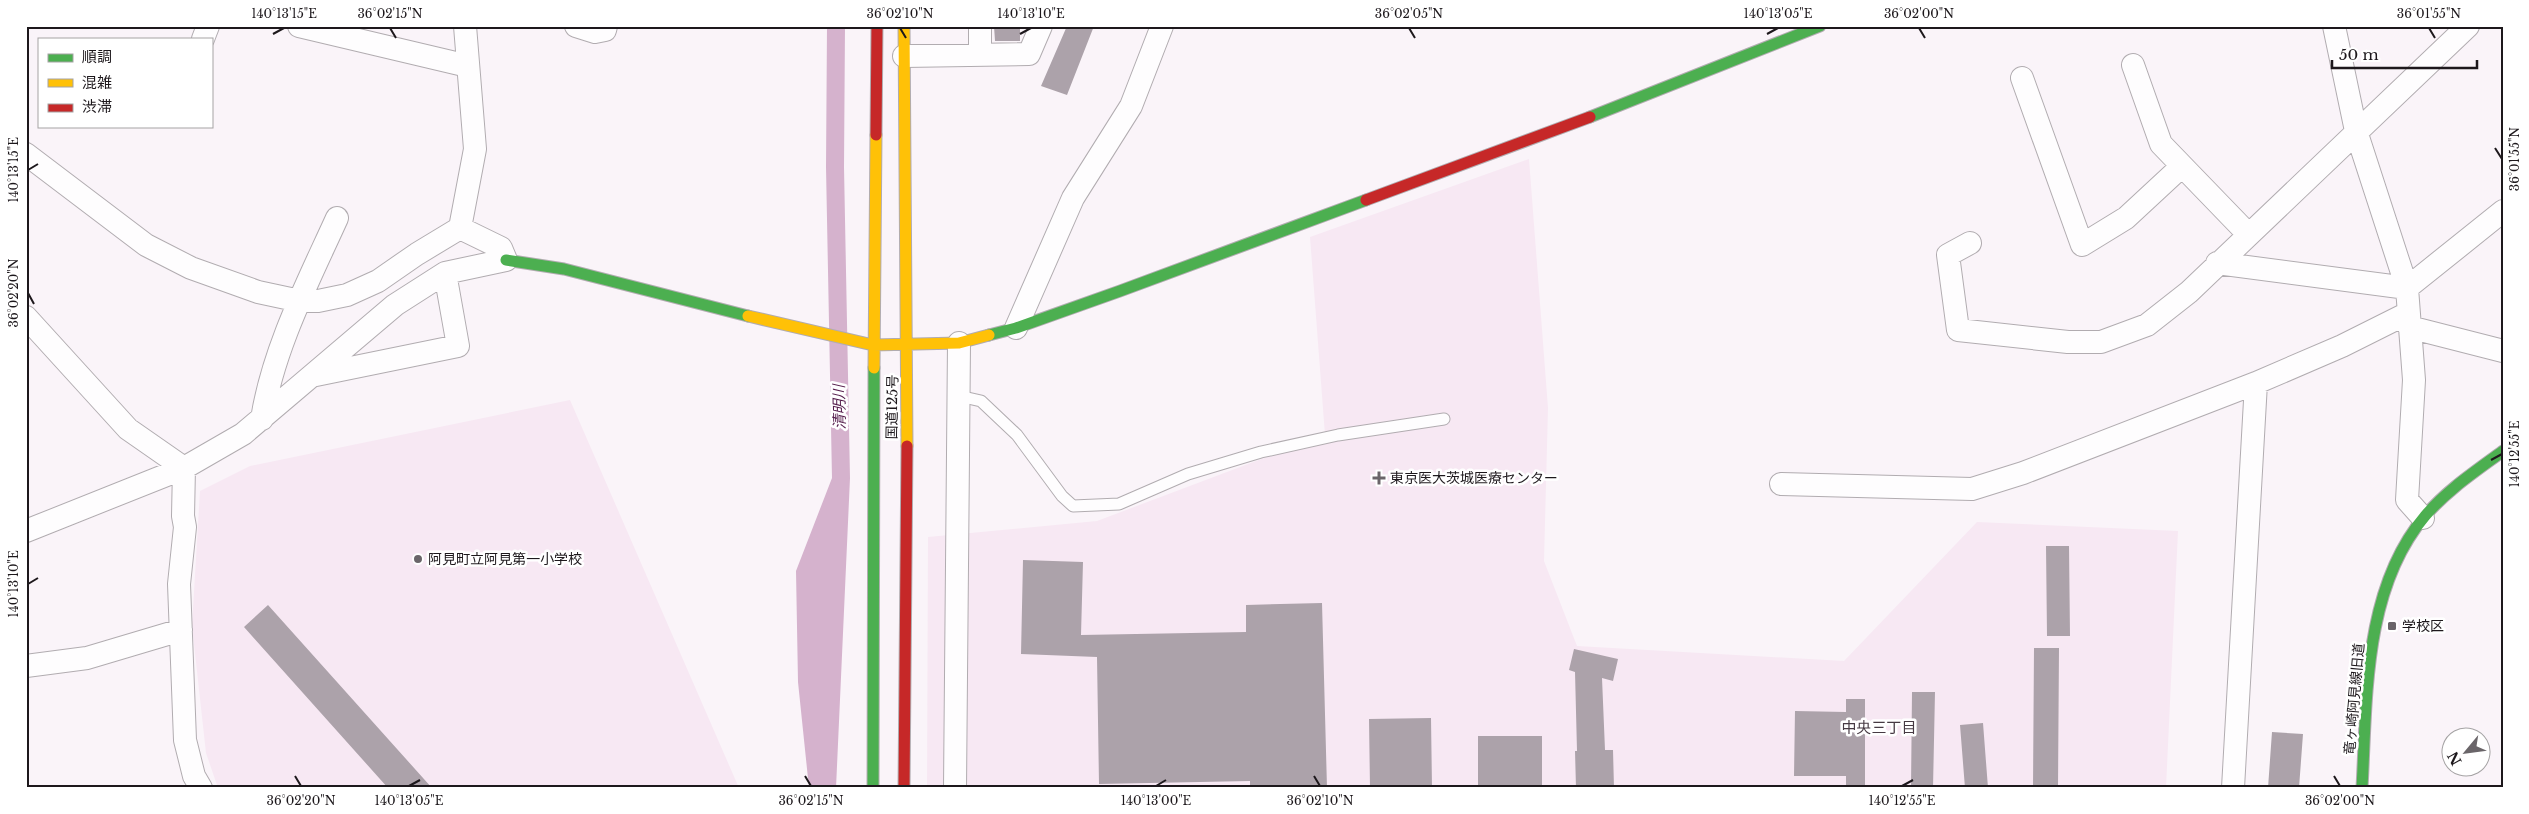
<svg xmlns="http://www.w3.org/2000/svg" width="2529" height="814" font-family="'Libre Baskerville','Noto Sans JP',serif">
<rect width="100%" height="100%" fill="#faf4f9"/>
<path fill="#f7e8f3" d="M1529,159l19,249 -4,153 33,85 267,15 133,-139 201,9 -12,257h-1239l1,-251 169,-16 228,-86 -15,-198z
M570,400l169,388h-521l-12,-35 -14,-127 8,-135 50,-25z"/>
<path fill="#d5b2cd" d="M827,26h18l-1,141 6,311 -14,310h-27l-11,-106 -2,-111 36,-93 -6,-311z"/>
<path fill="#aca2aa" d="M994,26h26v15h-25z
M1067,26h27l-27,69 -26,-9z
M2046,546h23l1,90h-23z
M1023,560l60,2 -2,73 165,-3v-27l76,-2 5,185h-77v-7l-151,3 -2,-127 -76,-3z
M268,605l164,183h-44l-144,-161z
M2034,648h25l-1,140h-25z
M1574,649l44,10 -5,22 -11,-3 3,72h8l1,38h-38l-1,-37h2l-2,-79 -6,-2z
M1912,692h23l-2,96h-22z
M1846,699h19v89h-19v-12h-52l1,-65 51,1z
M1431,718l1,70h-62l-1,-69z
M1983,723l5,65h-23l-5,-63z
M2272,732l31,2 -4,54h-31z
M1478,736h64v52h-64z"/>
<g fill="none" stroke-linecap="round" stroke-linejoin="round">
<g stroke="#b1acb0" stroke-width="13">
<path id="lane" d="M959,396l22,5 36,34 45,61 11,10 46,-2 69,-30 73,-22 77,-17 106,-16"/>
</g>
<g stroke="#b1acb0" stroke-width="24">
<path id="street" d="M299,26l169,40
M576,26l19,6 10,-2 1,-4
M2334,26l22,105 51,157 7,92 -7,120 16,18
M203,39l5,-13
M980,54v-28
M904,56l125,-2 12,-28
M2133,65l28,79 87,90
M2022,78l60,167 44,-27 55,-51
M26,154l120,91 45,23 67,24 42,9h18l29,-6 31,-14 39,-27 43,-26 15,-79 -10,-123
M1970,243l-22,12 10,75 110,12h33l46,-17 42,-33 279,-266
M2217,263l190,25 96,-77
M26,317l102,112 56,39 -1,48 2,11 -6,57 6,156 9,36 7,12
M2409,327l94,24
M1016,328l57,-130 58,-92 31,-80
M316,375l142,-29 -13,-73
M262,419c11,-70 46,-137 75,-201
M1781,484l191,5 51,-16 233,-90 86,-37 66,-33
M26,531l158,-63 59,-34 152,-129 50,-32 61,-13 -5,-12 -41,-20
M26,666l61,-8 94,-28
M955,788l4,-445
M2233,788l23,-405"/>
</g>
<g stroke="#b1acb0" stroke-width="13">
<path id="fast" d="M1590,117l230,-91
M506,260l58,9 184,47
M989,335l27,-7 104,-37 246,-91
M873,788l1,-420
M2362,788c5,-90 1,-199 63,-272 22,-26 51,-45 78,-65"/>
</g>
<g stroke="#b1acb0" stroke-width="13">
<path id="slow" d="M904,26l3,420
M748,316l125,29 86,-2 30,-8
M874,368l2,-233"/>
</g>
<g stroke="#b1acb0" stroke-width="13">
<path id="jam" d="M876,135l1,-109
M1366,200l224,-83
M904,788l3,-342"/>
</g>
<use href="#lane" stroke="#fefdfe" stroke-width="11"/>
<use href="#street" stroke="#fefdfe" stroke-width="22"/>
<use href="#fast" stroke="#4caf50" stroke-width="11"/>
<use href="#slow" stroke="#ffc107" stroke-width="11"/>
<use href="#jam" stroke="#c62828" stroke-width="11"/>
</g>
<path fill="none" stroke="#1d181c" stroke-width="2" d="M390,28l6,10M900,28l6,10M1409,28l6,10M1919,28l6,10M2429,28l6,10M273,34l11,-6M1020,34l11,-6M1767,34l11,-6M2495,148l7,11M28,170l10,-6M28,293l6,11M2491,460l11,-6M28,584l10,-6M295,776l6,10M805,776l6,10M1314,776l6,10M2334,776l6,10M409,786l11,-6M1156,786l10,-6M1902,786l11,-6"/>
<g fill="#6a6569" stroke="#fff" stroke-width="2">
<path d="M1376.5 470.5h5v5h5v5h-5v5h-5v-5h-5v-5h5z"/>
<circle cx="418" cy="559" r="5"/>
<rect x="2387" y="621" width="10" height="10" rx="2.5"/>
</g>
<g text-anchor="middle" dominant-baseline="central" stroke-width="5" stroke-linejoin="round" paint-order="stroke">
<g font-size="14" fill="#1d181c" stroke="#fff">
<text transform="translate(892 407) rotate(-89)">国道125号</text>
<text transform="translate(2354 699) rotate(-85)">竜ヶ崎阿見線旧道</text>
</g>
<g font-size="14" fill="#1d181c" stroke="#fff" text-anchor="start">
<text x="1390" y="478">東京医大茨城医療センター</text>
<text x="428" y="559">阿見町立阿見第一小学校</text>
<text x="2402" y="626">学校区</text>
</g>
<g font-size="15" font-style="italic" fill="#531b4a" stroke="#fff">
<text transform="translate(839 407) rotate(-91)">清明川</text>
</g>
<g font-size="15" fill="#463a43" stroke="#fff">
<text x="1879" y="727">中央三丁目</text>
</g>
</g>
<rect width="2529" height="814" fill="none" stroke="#ffffff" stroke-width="55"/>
<rect x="38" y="38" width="175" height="90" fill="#ffffff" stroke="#a5a3a4"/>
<rect x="48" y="54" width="25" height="8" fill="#4caf50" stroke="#a5a3a4"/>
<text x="82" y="62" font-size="15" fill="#1d181c">順調</text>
<rect x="48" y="79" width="25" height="8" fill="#ffc107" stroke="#a5a3a4"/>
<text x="82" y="88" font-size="15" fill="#1d181c">混雑</text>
<rect x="48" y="104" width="25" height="8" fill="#c62828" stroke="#a5a3a4"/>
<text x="82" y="112" font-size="15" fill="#1d181c">渋滞</text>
<g transform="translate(2466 752) rotate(241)"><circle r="24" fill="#ffffff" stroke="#a5a3a4"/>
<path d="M0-4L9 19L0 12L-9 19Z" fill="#6a6569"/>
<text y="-8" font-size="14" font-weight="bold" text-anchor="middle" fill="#1d181c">N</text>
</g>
<path d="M2332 60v8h145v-8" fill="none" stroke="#1d181c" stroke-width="2.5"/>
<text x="2339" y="60" font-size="15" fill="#1d181c" stroke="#ffffff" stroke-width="4" paint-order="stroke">50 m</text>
<rect x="28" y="28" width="2474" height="758" fill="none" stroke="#1d181c" stroke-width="2"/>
<g font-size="12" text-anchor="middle" fill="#1d181c">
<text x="284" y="18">140°13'15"E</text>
<text x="390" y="18">36°02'15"N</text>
<text x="900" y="18">36°02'10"N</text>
<text x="1031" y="18">140°13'10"E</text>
<text x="1409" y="18">36°02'05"N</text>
<text x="1778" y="18">140°13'05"E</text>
<text x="1919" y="18">36°02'00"N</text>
<text x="2429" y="18">36°01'55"N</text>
<text transform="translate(2515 159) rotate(-90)" y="4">36°01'55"N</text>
<text transform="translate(14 170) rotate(-90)" y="4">140°13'15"E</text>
<text transform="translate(14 293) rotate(-90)" y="4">36°02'20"N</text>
<text transform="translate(2515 454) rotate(-90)" y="4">140°12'55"E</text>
<text transform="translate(14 584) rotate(-90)" y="4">140°13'10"E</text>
<text x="301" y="805">36°02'20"N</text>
<text x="409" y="805">140°13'05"E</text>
<text x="811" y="805">36°02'15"N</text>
<text x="1156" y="805">140°13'00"E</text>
<text x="1320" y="805">36°02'10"N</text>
<text x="1902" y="805">140°12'55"E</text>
<text x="2340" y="805">36°02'00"N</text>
</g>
</svg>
